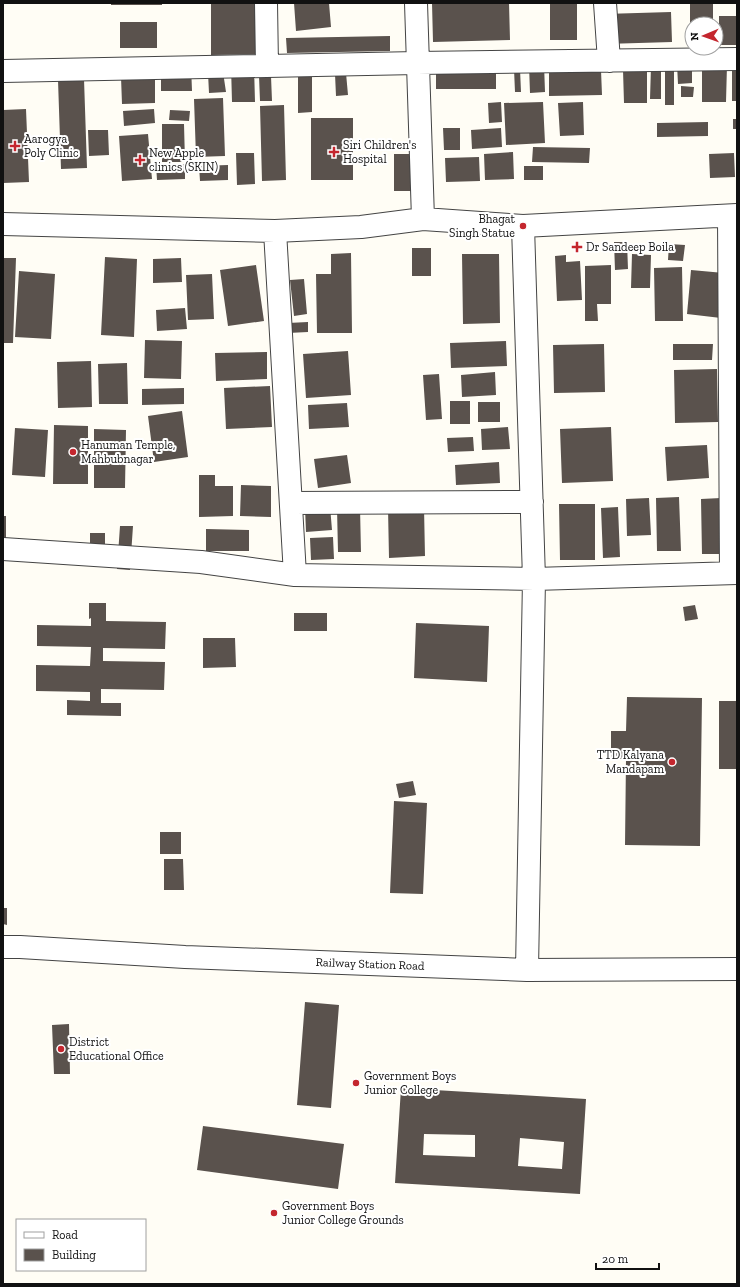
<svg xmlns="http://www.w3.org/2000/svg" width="740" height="1287" font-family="'Zilla Slab',serif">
<rect width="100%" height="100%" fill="#fffdf5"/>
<path fill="#5a524d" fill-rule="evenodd" d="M111,3h51v2h-51z
M211,3h55l1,51 -56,1z
M294,3h35l2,24 -35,4z
M432,3h77l1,37 -77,2z
M690,3h23v21h-21v4h-2z
M550,4h27v36h-27z
M671,12l1,30 -67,2 -1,-30z
M719,16h18v29h-18z
M120,22h37v26h-37z
M390,36v15l-103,2 -1,-15z
M496,61v28h-60v-27z
M732,62h5v39h-5z
M692,63v20l-14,1 -1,-20z
M544,64l1,28 -15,1 -1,-28z
M161,65h30l1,26h-31z
M661,65v34h-11l1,-33z
M702,65h25l-1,37h-24z
M231,66h23l1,36h-23z
M665,66h9v39h-9z
M514,69h6l1,23h-6z
M298,70h14v42l-14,1z
M601,70l1,25 -53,1v-25z
M623,70h24v33h-23z
M223,72l3,20 -17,1 -1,-20z
M346,73l2,22 -12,1 -1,-22z
M155,76v27l-33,1 -1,-27z
M259,76h12l1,25h-12z
M84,79l3,89 -26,1 -3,-89z
M681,86l13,1 -1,10h-12z
M223,98l2,58 -29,1 -2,-58z
M501,102l1,20 -13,1 -1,-20z
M543,102l2,41 -39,2 -2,-42z
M583,102l1,33 -24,1 -2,-33z
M284,105l2,75 -24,1 -2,-75z
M26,109l3,73 -26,1v-73z
M154,109l1,14 -31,3 -1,-15z
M170,110l20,1 -1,10 -20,-1z
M311,118h42v62h-42z
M733,119h4v10h-4z
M708,122v14l-51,1v-14z
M162,124h22l1,38h-23z
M443,128h17v22h-16z
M501,128l1,19 -30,2 -1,-19z
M88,130h20l1,25 -20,1z
M148,134l4,45 -30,2 -3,-45z
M533,147l57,1 -1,15 -57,-1z
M513,152l1,27 -29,1 -1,-26z
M236,153h18l1,31 -18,1z
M734,153l1,24 -25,1 -1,-24z
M394,154h25v37h-25z
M479,157l1,24 -34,1 -1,-24z
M185,164v15l-28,1 -1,-15z
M228,165v15l-28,1 -1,-15z
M524,166h19v14h-19z
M614,242h13l1,27 -13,1z
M669,244l16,1 -2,16 -15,-1z
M412,248h19v28h-19z
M351,253l1,80h-35l-1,-59h15v-20z
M462,254h37l1,69 -37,1z
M632,254l19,1 -1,33h-19z
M566,255v7l14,-1 2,39 -25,1 -2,-45z
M105,257l32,2 -3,78 -33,-2z
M3,258h13l-3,85h-10z
M181,258l1,24 -29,1v-24z
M256,265l8,56 -36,5 -8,-56z
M611,265v39h-14l1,17h-13v-55z
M682,267l1,54h-28l-1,-53z
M691,270l33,3 -3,45 -34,-4z
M19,271l36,3 -4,65 -36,-2z
M212,274l2,45 -26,1 -2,-45z
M304,279l3,35 -13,2 -4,-36z
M185,308l2,21 -30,2 -1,-21z
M308,322v10l-20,1v-10z
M145,340l37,1 -1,38 -37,-1z
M506,341l1,25 -56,2 -1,-25z
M604,344l1,48 -51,1 -1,-48z
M673,344h40l-1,16h-39z
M348,351l3,44 -45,3 -3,-44z
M267,352v27l-51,2 -1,-28z
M91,361l1,46 -34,1 -1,-46z
M127,363l1,41h-29l-1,-40z
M717,369l1,53 -43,1 -1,-53z
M495,372l1,23 -34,2 -1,-22z
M439,374l3,45 -16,1 -3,-45z
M270,386l2,41 -46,2 -2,-41z
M184,388v16l-42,1v-16z
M450,401h20v23h-20z
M478,402h22v20h-22z
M347,403l2,24 -40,2 -1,-24z
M182,411l6,46 -34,5 -6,-46z
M54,425l34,1v58h-35z
M508,427l2,22 -28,1 -1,-21z
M611,427l2,54 -51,2 -2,-54z
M15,428l33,2 -3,47 -33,-2z
M94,429l32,1 -1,58h-31z
M473,437l1,14 -26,1 -1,-14z
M707,445l2,33 -42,3 -2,-34z
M347,455l4,28 -33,5 -4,-29z
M499,462l1,21 -44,2 -1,-20z
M199,475h16v11h18v30l-34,1z
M241,485l30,1v31l-31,-1z
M679,497l2,54h-24l-1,-53z
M649,498l2,37 -24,1 -1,-37z
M721,498l2,56h-21l-1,-55z
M559,504h36v56h-35z
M330,506l2,24 -26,2 -1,-24z
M360,507l1,45h-23l-1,-44z
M424,507l1,49 -36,2 -1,-50z
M618,507l2,50 -17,1 -2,-50z
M3,516h3v41h-3z
M120,526h13l-3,44 -13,-1z
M206,529l43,1v21h-43z
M90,533h15v32h-15z
M333,537l1,22 -23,1 -1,-22z
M89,603h17v18l60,1 -1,27 -62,-1v13l62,1 -1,28 -63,-1v14h20v13l-54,-1v-15l23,1v-9l-54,-1v-26l54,1 1,-19 -54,-1v-21l54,1v-8l-2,1z
M695,605l3,14 -13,2 -2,-14z
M294,613h33v18h-33z
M416,623l73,3 -2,56 -73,-4z
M203,638h32l1,29 -33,1z
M627,697l75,1 -2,148 -75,-1 1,-86h-15v-28h15z
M719,701h18v68h-18z
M413,781l3,14 -17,3 -3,-14z
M394,801l33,2 -4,91 -33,-1z
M160,832h21v22h-21z
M164,859h19l1,31h-20z
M3,908h4v17l-4,-1z
M305,1002l34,3 -8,103 -34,-3z
M69,1024l1,50h-16l-2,-49z
M401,1088l185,11 -6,95 -185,-11zM424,1134l51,1v22l-52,-2zM520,1138l44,4 -2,27 -44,-3z
M203,1126l141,18 -6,45 -141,-19z"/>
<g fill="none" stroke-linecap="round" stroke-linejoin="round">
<g stroke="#444" stroke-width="24">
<path id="minor" d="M266,3l1,63
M416,3l7,216
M605,3l4,58
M3,71l414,-8 320,-4
M729,216l2,357
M3,224l272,7 86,-4 62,-8 100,7 214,-11
M275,231l20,344
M291,503l241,-1
M3,549l198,13 94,13 239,4 -11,-353
M3,947h17l165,10 342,13 210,-1
M527,970l7,-391 203,-6"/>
</g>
<use href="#minor" stroke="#fff" stroke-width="22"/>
</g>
<g fill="#c4262e" stroke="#fff" stroke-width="1.5">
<path d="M13 140h4v4h4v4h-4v4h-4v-4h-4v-4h4z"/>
<path d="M332 146h4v4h4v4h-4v4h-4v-4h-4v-4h4z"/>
<path d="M138 154h4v4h4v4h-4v4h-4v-4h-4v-4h4z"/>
<circle cx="523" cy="226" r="4"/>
<path d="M575 241h4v4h4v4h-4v4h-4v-4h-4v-4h4z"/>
<circle cx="73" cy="452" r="4"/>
<circle cx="672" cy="762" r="4"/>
<circle cx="61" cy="1049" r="4"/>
<circle cx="356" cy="1083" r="4"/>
<circle cx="274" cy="1213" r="4"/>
</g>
<g text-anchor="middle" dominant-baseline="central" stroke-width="4" stroke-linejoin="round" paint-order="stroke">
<g font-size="12" fill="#111" stroke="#fff" text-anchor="start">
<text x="24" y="139">Aarogya<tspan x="24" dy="14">Poly Clinic</tspan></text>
<text x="343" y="145">Siri Children's<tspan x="343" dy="14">Hospital</tspan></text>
<text x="149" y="153">New Apple<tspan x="149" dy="14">clinics (SKIN)</tspan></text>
<text x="515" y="219" text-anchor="end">Bhagat<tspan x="515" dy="14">Singh Statue</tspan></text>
<text x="586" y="247">Dr Sandeep Boila</text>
<text x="81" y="445">Hanuman Temple,<tspan x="81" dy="14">Mahbubnagar</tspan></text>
<text x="664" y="755" text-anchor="end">TTD Kalyana<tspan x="664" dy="14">Mandapam</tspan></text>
<text x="69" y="1042">District<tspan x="69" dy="14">Educational Office</tspan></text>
<text x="364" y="1076">Government Boys<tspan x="364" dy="14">Junior College</tspan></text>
<text x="282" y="1206">Government Boys<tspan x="282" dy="14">Junior College Grounds</tspan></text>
</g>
<g font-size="12" fill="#111" stroke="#fff">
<text transform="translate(370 964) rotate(2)">Railway Station Road</text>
</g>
</g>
<rect width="740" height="1287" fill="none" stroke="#111111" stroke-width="8"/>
<rect x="16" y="1219" width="130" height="52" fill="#ffffff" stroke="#a0a0a0"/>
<rect x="24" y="1232" width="20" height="6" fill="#ffffff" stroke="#a0a0a0"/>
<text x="52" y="1239" font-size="12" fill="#111111">Road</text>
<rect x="24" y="1249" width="20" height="12" fill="#5a524d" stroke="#a0a0a0"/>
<text x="52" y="1259" font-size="12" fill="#111111">Building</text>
<g transform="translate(704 36) rotate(268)"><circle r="19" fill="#ffffff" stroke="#a0a0a0"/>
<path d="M0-3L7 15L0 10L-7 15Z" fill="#c4262e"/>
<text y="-6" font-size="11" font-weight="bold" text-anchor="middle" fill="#111111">N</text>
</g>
<path d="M596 1263v6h63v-6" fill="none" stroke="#111111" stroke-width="2"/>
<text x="602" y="1263" font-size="12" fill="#111111" stroke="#ffffff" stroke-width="3" paint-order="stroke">20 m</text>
</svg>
